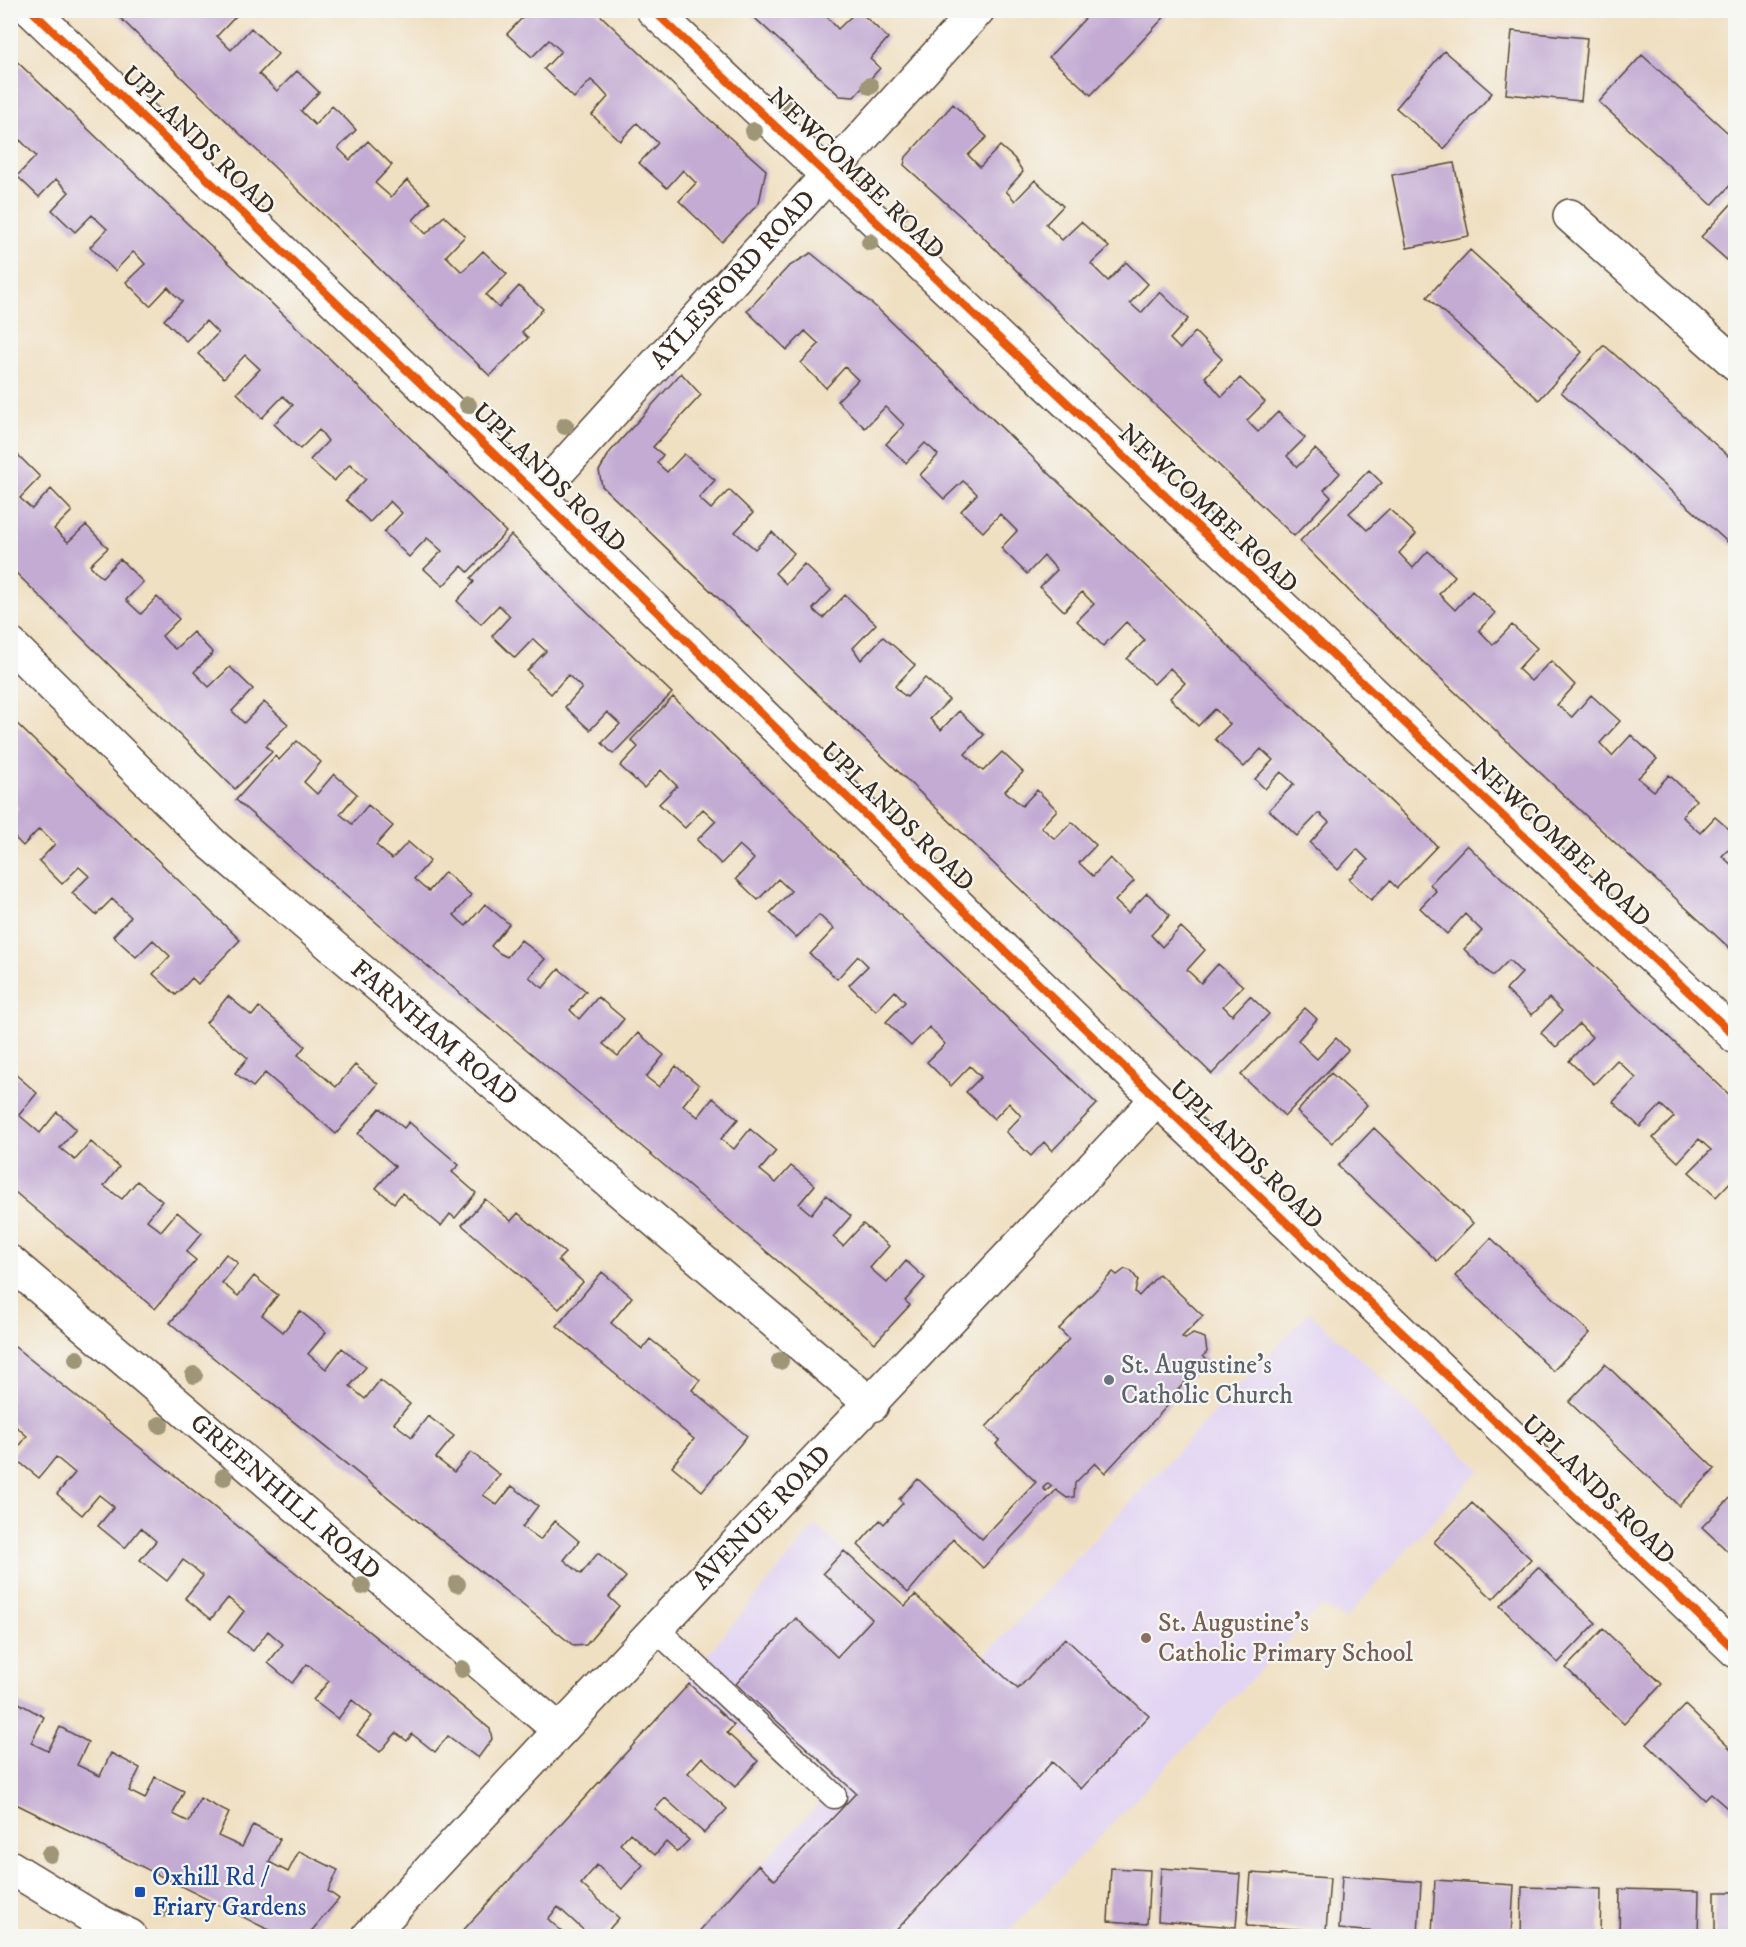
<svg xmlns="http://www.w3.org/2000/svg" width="1746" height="1947" font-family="'IM FELL DW Pica',serif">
<rect width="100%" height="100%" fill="#f6f6f2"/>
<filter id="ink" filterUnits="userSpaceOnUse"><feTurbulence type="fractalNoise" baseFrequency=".0167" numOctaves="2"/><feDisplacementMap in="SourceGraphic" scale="12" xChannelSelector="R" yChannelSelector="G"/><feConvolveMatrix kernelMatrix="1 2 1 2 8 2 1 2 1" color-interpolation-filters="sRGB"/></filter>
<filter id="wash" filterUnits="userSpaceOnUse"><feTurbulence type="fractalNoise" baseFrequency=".008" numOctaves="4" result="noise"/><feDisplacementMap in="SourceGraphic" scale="24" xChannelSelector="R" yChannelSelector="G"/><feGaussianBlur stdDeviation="1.35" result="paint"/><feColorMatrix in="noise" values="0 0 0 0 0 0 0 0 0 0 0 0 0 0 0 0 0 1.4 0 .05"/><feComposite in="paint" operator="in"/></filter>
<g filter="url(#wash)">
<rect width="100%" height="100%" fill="#f0e0c2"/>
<path fill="#e2d4f3" d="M1309,1312l171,157 -135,150 -23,-13 -318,330h-311l127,-133 -133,-124 129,-154 89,81 10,-11 69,62z"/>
<g id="blocks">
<path fill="#c3abd3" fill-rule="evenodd" d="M112,10h119l6,5 -20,21 14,14 20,-22 27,26 -19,20 18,17 20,-20 22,21 -18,19 14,14 17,-19 15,14 9,10 -18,18 12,12 18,-19 24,24 -17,18 16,14 16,-17 23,22 -17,18 13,14 18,-18 11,10 10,10 -19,20 16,16 21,-21 24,23 -21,21 13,13 20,-22 24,23 -21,23 6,6 -38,38z
M517,10h78l114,109 57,51 -7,33 -37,39 -43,-41 17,-18 -13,-13 -16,18 -28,-25 19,-20 -21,-20 -17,18 -28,-26 16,-18 -9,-10 -8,-7 -17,18 -30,-29 17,-18 -12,-11 -17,17 -25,-23 16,-17z
M746,10h86l-5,7 11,12 20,-19 30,28 -18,21 10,9 -26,29 -14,-1z
M1093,10h78l-80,85 -42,-38z
M1512,31l75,7 -6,63 -75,-7z
M1444,51l48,42 -48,56 -48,-41z
M10,55l318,302 178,175 -38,40 -6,-6 -19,20 -19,-17 18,-18 -10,-9 -5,-4 -18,19 -25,-25 18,-19 -12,-12 -20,21 -24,-22 20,-21 -16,-15 -16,17 -24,-21 18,-19 -6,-8 -3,-3 -19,19 -26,-25 19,-19 -10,-9 -21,22 -25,-25 23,-24 -15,-14 -21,23 -26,-24 20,-21 -12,-12 -20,20 -22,-21 18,-19 -9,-8 -5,-6 -18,19 -24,-24 19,-18 -7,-8 -5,-4 -18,19 -25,-24 17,-18 -15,-14 -17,17 -23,-22 17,-18 -13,-13 -17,18 -22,-21 19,-20 -16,-16 -10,10z
M1642,55l94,85v39l-24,26 -113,-103z
M953,104l34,33 -19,18 12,12 20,-21 14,12 9,14 -17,19 9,10 20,-21 28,26 -17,18 16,16 19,-18 28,25 -18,17 17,17 18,-19 22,22 -18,19 11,10 19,-21 28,27 -18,20 10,10 15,-17 27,27 -17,18 11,13 6,7 18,-19 25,24 -18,18 3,4 8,8 20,-20 27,26 -18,18 10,11 18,-18 25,24 -16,17 7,7 -37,39 -214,-202 -102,-102 -74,-67 2,-8z
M1454,163l15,73 -62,12 -15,-73z
M1736,199v69l-35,-31z
M1470,250l112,102 -43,48 -112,-103z
M811,253l65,54 561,539 -40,42 -7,-7 -19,19 -22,-21 19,-19 -11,-11 -19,21 -28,-27 19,-21 -10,-9 -22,23 -28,-26 25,-26 -13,-12 -16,17 -10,-10 18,-19 -12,-11 -17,18 -29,-28 15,-15 -15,-15 -17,17 -28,-28 15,-15 -15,-15 -16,16 -27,-25 18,-19 -19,-18 -23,24 -26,-25 17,-17 -12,-12 -18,19 -24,-24 17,-17 -7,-8 -6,-6 -17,18 -26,-26 16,-17 -17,-17 -17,18 -22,-21 16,-17 -8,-8 -6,-5 -19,18 -24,-24 18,-20 -6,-6 -7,-6 -19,20 -20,-19 18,-19 -14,-14 -5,-4 -20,21 -28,-27 21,-21 -13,-13 -19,21 -25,-25 18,-19 -14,-13 -18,19 -40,-39 41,-44z
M1604,345l132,118v79l-4,4 -171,-154z
M681,373l20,22 -48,52 10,8 -6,8 10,9 17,-18 31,26 -16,18 12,11 18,-19 24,23 -18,19 20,17 17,-17 22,21 -19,20 11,11 18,-20 27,26 -18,19 5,5 5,4 22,-23 31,29 -23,24 8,12 22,-23 19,16 13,12 -20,21 5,6 7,5 18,-19 14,12 10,10 -19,19 11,11 18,-19 25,24 -19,19 13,13 5,4 19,-19 21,20 -18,19 17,15 15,-16 20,20 -16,17 14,12 17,-17 24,23 -17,18 14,13 17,-18 24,23 -19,20 13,12 19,-20 23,22 -19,20 11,12 19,-20 24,23 -18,20 14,13 17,-19 25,22 -20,20 9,9 18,-19 19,18 -57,60 -610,-588 -3,-15 11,-19z
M16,453l24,24 -20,21 12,11 19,-20 21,22 -18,18 14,13 18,-17 22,23 -18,17 7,8 5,4 18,-18 23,23 -17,18 15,14 16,-17 22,22 -17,17 6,7 7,6 18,-17 20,21 -19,19 15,15 21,-20 23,22 -21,22 12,12 20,-21 24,22 -22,22 6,6 -37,37 -225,-222v-109z
M1369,470l13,13 -33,30 18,17 22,-21 27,25 -17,19 14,15 15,-17 27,25 -16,18 16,16 17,-19 23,22 -16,17 14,15 19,-20 25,23 -19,21 13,12 20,-20 24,24 -18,20 15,12 19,-22 29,26 -20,22 12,13 19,-21 26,24 -19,19 16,13 15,-16 27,25 -14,16 8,8 10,9 15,-16 21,18v7l-14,14 14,13v85l-152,-140 -220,-208 -64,-65z
M511,535l68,69 93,89 -59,61 -11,-11 18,-19 -13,-12 -17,18 -25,-23 17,-19 -14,-13 -17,19 -24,-23 19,-20 -13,-12 -18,19 -23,-22 18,-20 -11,-11 -18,19 -24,-23 17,-19 -3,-4z
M673,697l424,407 -45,47 -8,-9 -13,14 -25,-24 15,-16 -12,-13 -15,16 -28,-27 15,-15 -11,-11 -19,20 -24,-24 18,-18 -16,-17 -18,19 -25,-24 19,-20 -10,-11 -19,20 -27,-26 19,-19 -10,-10 -21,23 -27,-25 24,-25 -15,-14 -23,23 -26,-25 21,-22 -13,-12 -20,21 -22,-21 18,-20 -9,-9 -6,-5 -18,19 -24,-24 19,-19 -13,-12 -18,19 -26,-24 18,-18 -16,-16 -17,18 -24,-22 18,-19 -7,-7z
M10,717l230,223 -42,44 -6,-6 -16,17 -23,-21 17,-18 -17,-16 -17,17 -23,-21 18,-19 -19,-18 -16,16 -24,-22 17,-17 -10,-9 -17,17 -23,-23 16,-17 -16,-15 -16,17 -13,-13v-17l8,-8 -8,-8z
M297,741l24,21 -17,20 13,12 17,-20 23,20 -17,20 12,10 16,-19 25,21 -17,19 16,14 16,-17 22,19 -16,18 10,9 5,3 16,-19 26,23 -17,20 6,6 6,5 19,-22 24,20 -18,22 8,7 8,4 14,-17 24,19 -16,18 10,8 4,3 16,-19 27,22 -16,19 9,9 19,-22 26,22 -21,25 15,12 20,-23 26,22 -18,22 13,10 17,-21 23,19 -16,20 15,12 15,-19 25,21 -17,20 13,10 16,-20 26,22 -16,19 16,13 15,-17 24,19 -16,19 12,10 15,-19 25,21 -18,21 10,9 20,-22 26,22 -19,22 17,15 19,-22 19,17 -20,23 5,4 -35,38 -489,-412 -150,-131 39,-44 4,4z
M1467,845l269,256v75l-20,21 -27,-25 22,-22 -12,-11 -21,23 -25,-24 21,-21 -13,-12 -21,22 -27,-25 23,-24 -19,-18 -23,24 -25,-23 23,-24 -13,-13 -23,23 -15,-14 21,-22 -13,-13 -17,17 -26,-25 16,-17 -13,-13 -16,16 -16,-14 -13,-13 18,-18 -17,-17 -18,20 -27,-26 16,-17 -6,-7z
M228,996l24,20 7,-9 28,23 18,16 -7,9 38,32 19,-22 23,19 -42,50 -71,-61 -12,14 -18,-14 13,-15 -42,-35z
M1305,1008l12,11 -19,21 9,10 10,9 19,-21 12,12 -63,66 -44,-41z
M14,1073l23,20 -18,22 21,18 17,-21 19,17 -16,19 15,12 16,-18 28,25 -15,19 18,13 15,-18 25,20 -15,19 14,11 16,-19 25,21 -16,19 10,8 -41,49 -145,-121v-111z
M1331,1073l36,32 -35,38 -35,-31z
M380,1108l24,20 5,-6 50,43 -7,7 24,21 -21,25 -5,-4 -9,12 -39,-33 -8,10 -18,-15 19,-22 -37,-32z
M1374,1128l99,95 -36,38 -99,-95z
M485,1199l26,22 7,-8 47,40 -7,7 25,22 -24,27 -97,-84z
M1491,1238l99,95 -37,38 -98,-95z
M226,1254l12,9 -16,20 16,13 16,-20 11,9 13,10 -16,20 21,17 17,-21 26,21 -18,22 18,15 16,-21 24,19 -16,19 9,8 6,5 15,-19 30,24 -16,19 6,5 12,9 16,-21 26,20 -18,22 18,14 17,-20 29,23 -17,20 6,4 8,6 15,-19 26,20 -16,21 18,13 15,-19 24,20 -15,19 17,14 17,-21 28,24 -17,20 10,9 -33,39 -12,1 -404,-323z
M1125,1269l6,2 7,9 -3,12 4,4 20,-22 44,42 -21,21 3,2 8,-5 12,4 2,14 -4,4 4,4 -39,40 3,2 -66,71 -10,-10 -20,20 -1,14 -7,1 -11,-8 -73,78 -30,-29 -45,54 -50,-48 22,-25 4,4 19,-21 -4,-4 19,-20 64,60 54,-57 -40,-38 4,-4 -14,-13 83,-88 -10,-10 54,-57 4,3zM1048,1483l4,3 -6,5 -3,-3z
M602,1272l30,25 -21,26 31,26 8,-10 24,19 26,22 -8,10 55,46 -45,55 -30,-25 22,-27 -137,-113z
M10,1343l480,386 2,10 -14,19 -30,-22 -13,16 -23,-18 -5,7 -11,-8 -16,19 -23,-17 15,-19 -20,-16 -14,19 -25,-19 16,-19 -22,-17 -15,19 -24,-20 15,-19 -15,-13 -15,20 -25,-19 16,-21 -16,-13 -17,21 -26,-21 18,-22 -10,-9 -10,-7 -16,21 -27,-21 16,-19 -15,-13 -16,20 -27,-22 16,-19 -6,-5 -9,-7 -17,20 -25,-21 18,-21 -12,-10 -7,-6 -17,21 -27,-22 15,-20 -15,-13 -2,2z
M1605,1364l110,105 -36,37 -110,-104z
M1736,1492v67l-34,-32z
M1472,1503l59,56 -38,40 -59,-57z
M844,1551l61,55 10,-11 103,94 47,-51 84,78 -68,73 -29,-27 -161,174h-196l63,-71 17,15 81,-87 -120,-109 60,-66 41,39 35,-38 -49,-46z
M1538,1567l58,56 -38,40 -58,-57z
M1603,1629l59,55 -38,40 -58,-56z
M689,1684l45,41 -7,8 31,28 -23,26 -33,-30 -14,16 39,36 -23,24 -39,-35 -10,11 34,31 -12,12 -11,-10 -11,13 -25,-22 -10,11 23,21 -21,24 -25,-24 -16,19 38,34 -16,18h-13l-32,-29 -10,12 19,17h-109z
M17,1702l27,15 -13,26 17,8 12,-24 28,15 -11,23 23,11 11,-23 29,15 -11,23 16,8 10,-22 29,14 -11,23 16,8 11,-24 29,15 -11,23 24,11 11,-22 14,7 13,7 -11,23 19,10 11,-21 39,19 -10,21 11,8 -32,37h-26l-271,-135v-87z
M1685,1705l51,49v57l-3,2 -22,-19 -6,6 -58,-56z
M1111,1868l39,2 -3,54 -39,-3z
M1161,1868l79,6 -4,53 -78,-6z
M1251,1873l79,5 -4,53 -79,-5z
M1342,1876l79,6 -3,53 -79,-6z
M1435,1880l79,5 -3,51 -79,-3z
M1522,1887l79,2 -1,47h-79z
M1620,1889l79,2 -1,45h-79z
M1715,1892h21v44h-21z"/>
</g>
</g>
<g filter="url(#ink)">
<use href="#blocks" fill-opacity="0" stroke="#564537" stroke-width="1.5"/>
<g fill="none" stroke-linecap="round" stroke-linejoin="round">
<g stroke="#564537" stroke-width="27">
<path id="lane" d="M656,1629l178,167"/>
</g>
<g stroke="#564537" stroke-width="36">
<g id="street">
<path d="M31,10l510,489 616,600 579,552"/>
<path d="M653,10l1083,1027"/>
<path d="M1570,216l166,148"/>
<path id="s1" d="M537,495l441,-485"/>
<path id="s2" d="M10,644l202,200 660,561"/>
<path id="s3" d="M10,1262l549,468"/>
<path id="s4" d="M369,1936c259,-282 527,-557 788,-837"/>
</g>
</g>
<g stroke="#564537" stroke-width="36">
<path id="primary" d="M10,1867l87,53 33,16"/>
</g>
<use href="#lane" stroke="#fff" stroke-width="24"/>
<use href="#street" stroke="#fff" stroke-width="33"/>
<use href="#primary" stroke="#fff" stroke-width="33"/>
<g stroke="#f6f6f2" stroke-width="11">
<path id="cycleway" d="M31,10l510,489 616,600 579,552
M653,10l1083,1027"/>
</g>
<use href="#cycleway" stroke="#e8590c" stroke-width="8"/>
</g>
<g fill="#9e9676">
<circle cx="870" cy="86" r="9"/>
<circle cx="784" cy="104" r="9"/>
<circle cx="754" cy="131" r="9"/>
<circle cx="901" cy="212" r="9"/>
<circle cx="870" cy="242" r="9"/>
<circle cx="468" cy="405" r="9"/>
<circle cx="565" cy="426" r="9"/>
<circle cx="77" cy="1359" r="9"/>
<circle cx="780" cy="1361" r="9"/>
<circle cx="194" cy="1375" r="9"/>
<circle cx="160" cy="1425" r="9"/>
<circle cx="224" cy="1477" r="9"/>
<circle cx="457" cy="1584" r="9"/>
<circle cx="362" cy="1586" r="9"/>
<circle cx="462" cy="1669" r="9"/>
<circle cx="50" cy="1854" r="9"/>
<circle cx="163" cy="1909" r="9"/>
</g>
</g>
<circle fill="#6b7280" stroke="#f6f6f2" stroke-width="2" cx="1109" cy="1380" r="6"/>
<circle fill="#8d6e63" stroke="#f6f6f2" stroke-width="2" cx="1146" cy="1638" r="6"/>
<rect fill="#1a4fb4" stroke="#f6f6f2" stroke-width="2" x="134" y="1886" width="12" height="12" rx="3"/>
<g text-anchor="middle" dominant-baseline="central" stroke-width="4.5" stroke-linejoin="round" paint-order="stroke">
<g font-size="26" fill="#3b2a1e" stroke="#f6f6f2">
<text transform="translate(198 141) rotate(44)">UPLANDS ROAD</text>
<text transform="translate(856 174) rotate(44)">NEWCOMBE ROAD</text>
<text stroke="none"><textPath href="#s1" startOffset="291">AYLESFORD ROAD</textPath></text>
<text transform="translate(549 478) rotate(44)">UPLANDS ROAD</text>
<text transform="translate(1208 509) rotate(43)">NEWCOMBE ROAD</text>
<text transform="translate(897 817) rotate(44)">UPLANDS ROAD</text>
<text transform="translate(1561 843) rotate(43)">NEWCOMBE ROAD</text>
<text stroke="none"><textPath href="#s2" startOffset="576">FARNHAM ROAD</textPath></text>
<text transform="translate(1246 1155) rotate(44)">UPLANDS ROAD</text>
<text transform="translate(1598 1490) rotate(44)">UPLANDS ROAD</text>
<text stroke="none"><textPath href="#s3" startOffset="362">GREENHILL ROAD</textPath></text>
<text stroke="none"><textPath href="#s4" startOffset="574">AVENUE ROAD</textPath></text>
</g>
<g font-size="26" fill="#5b616d" stroke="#f6f6f2" text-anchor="start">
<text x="1121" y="1365">St. Augustine's<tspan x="1121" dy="30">Catholic Church</tspan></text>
</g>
<g font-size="26" fill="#785e54" stroke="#f6f6f2" text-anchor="start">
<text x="1158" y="1623">St. Augustine's<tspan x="1158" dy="30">Catholic Primary School</tspan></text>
</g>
<g font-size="26" fill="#164399" stroke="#f6f6f2" text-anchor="start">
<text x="152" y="1877">Oxhill Rd /<tspan x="152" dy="30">Friary Gardens</tspan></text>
</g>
</g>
<rect width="1746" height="1947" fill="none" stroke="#f6f6f2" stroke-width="36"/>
</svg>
